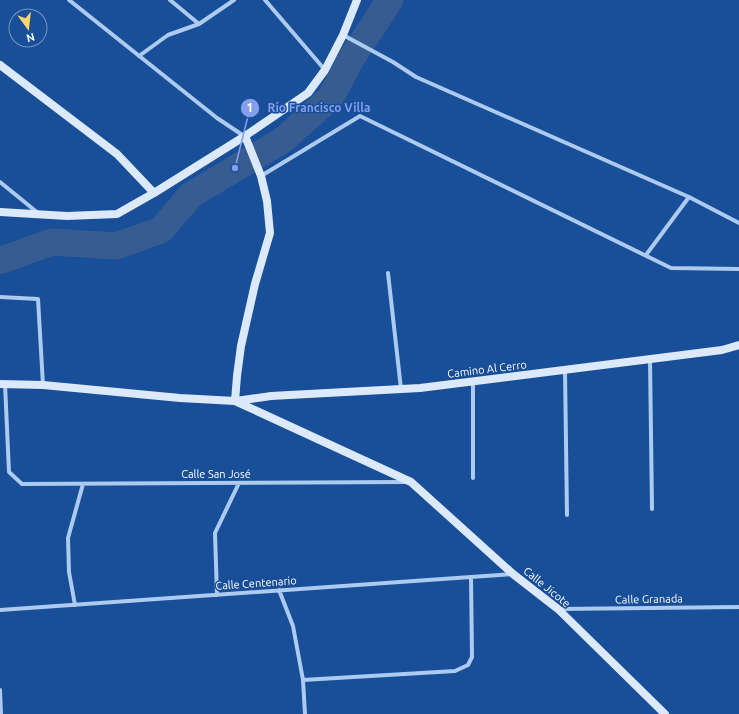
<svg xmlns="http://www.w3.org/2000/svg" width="739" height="714" font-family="Ubuntu,sans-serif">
<rect width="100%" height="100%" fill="#194e98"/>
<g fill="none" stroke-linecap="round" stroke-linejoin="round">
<path stroke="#365c92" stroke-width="27" d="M0,259l2,1 50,-18 64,4 45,-16 30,-35 92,-55 48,-43 20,-38 39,-59"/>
<path stroke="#adcaf1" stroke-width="4" d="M69,0l148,118 27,18
M170,0l29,24
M265,0l60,70
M343,35l50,27 23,15 273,120 50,26
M139,56l29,-21 31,-11 35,-24
M261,176l99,-60 311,152 68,1
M0,182l38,31
M646,255l43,-58
M388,273l13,116
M0,297l38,2 5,86
M650,359l2,150
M565,370l2,145
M5,384l4,88 13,12 384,-2
M473,478v-96
M279,590l14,36 10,54 2,34
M217,595l-2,-62 24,-50
M75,605l-6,-33 -1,-34 15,-54
M559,609l180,-2
M0,610l512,-36
M303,680l152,-9 13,-6 4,-8 -1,-80
M0,690l1,24"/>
<path stroke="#dbe9fb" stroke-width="8" d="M0,65l117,89 37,39
M0,212l67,4 50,-2 37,-21 91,-57 63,-43 17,-23 18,-35 14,-35
M0,384l43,1 137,13 55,3 176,81 102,92 45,35 107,105
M235,401l2,-25 4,-30 14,-62 15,-51 -3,-32 -6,-25 -16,-40
M236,401l35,-5 149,-8 302,-38 17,-5"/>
</g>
<g text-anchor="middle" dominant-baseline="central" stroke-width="3" stroke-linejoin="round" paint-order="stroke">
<g font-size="11" fill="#fff" stroke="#194e98">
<text transform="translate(487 369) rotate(-7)">Camino Al Cerro</text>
<text x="216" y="474">Calle San José</text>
<text transform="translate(256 583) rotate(-4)">Calle Centenario</text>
<text transform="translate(547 587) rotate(39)">Calle Jicote</text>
<text transform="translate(649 599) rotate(-1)">Calle Granada</text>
</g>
</g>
<path fill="none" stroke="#839eea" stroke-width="1.5" d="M235 168L250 108"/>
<g fill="#839eea" stroke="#194e98" stroke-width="1.5">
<circle cx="235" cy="168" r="4"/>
<circle cx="250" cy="108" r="10"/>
</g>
<g font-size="12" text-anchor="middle" font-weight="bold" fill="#fff">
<text x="250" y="112">1</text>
</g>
<g font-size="12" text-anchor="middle" font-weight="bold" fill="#839eea" stroke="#194e98" stroke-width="3" stroke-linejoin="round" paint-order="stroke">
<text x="319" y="112">Río Francisco Villa</text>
</g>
<g transform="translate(28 28) rotate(165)"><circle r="19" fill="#194e98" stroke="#7595c1"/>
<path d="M0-3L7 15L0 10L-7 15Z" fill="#ffd86d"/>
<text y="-6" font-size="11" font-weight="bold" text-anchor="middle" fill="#ffffff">N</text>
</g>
</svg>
